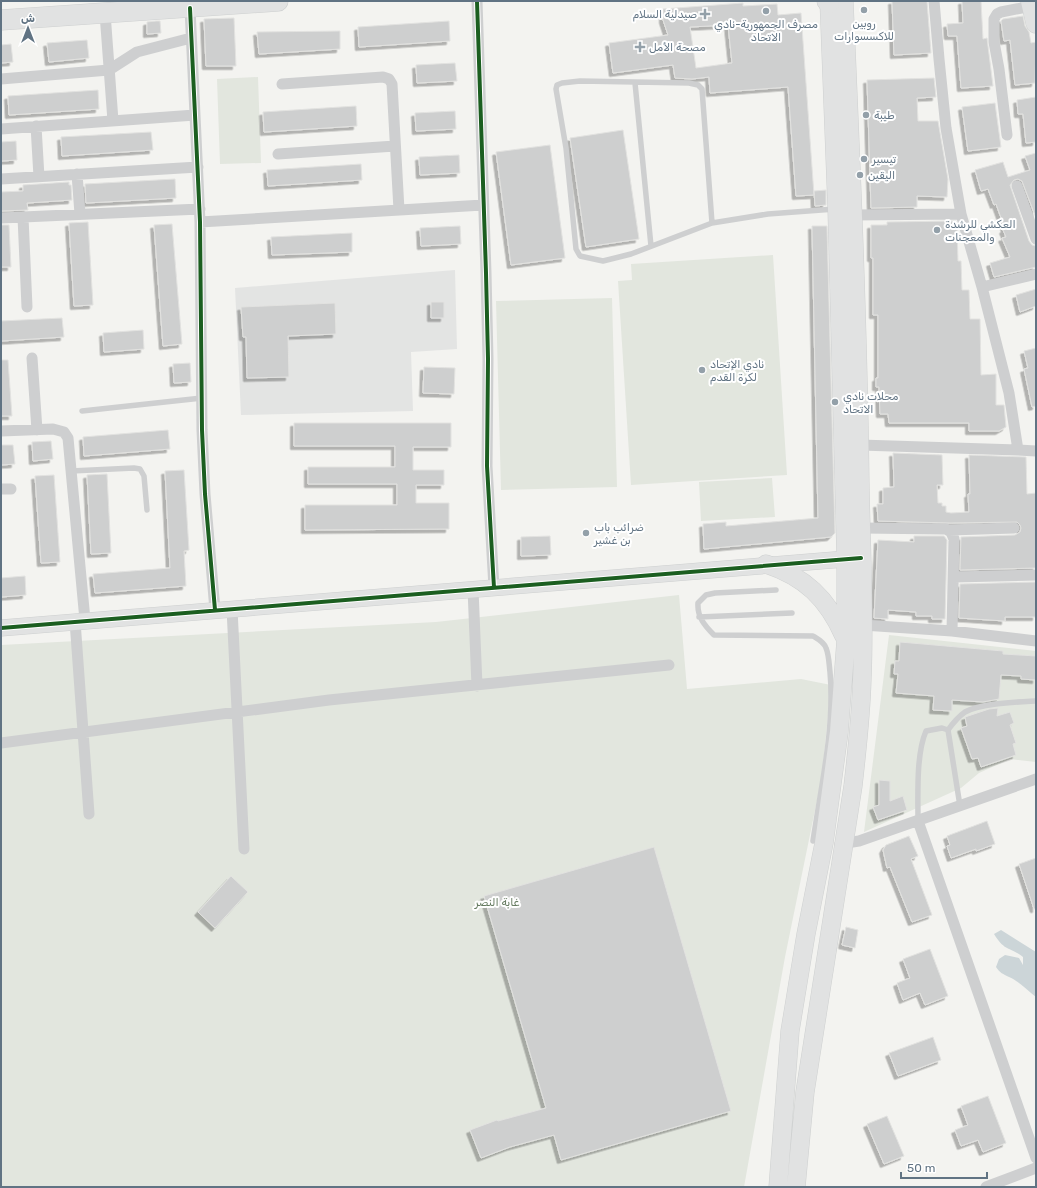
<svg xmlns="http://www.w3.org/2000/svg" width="1037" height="1188" font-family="Rubik,'Noto Sans Arabic',sans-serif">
<defs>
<filter id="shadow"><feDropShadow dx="-3.5" dy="3.5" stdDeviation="0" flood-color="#0004"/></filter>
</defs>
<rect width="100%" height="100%" fill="#f3f3f0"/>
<path fill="#e3e4e3" d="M455,270l2,79 -46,3 2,59 -172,4 -6,-127z"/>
<path fill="#e2e6de" d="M258,77l3,86 -41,1 -3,-85z
M773,255l14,220 -156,10 -13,-204 14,-1 -1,-16z
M612,298l5,189 -116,3 -5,-189z
M772,478l3,39 -74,4 -2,-39z
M679,595l8,94 114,-10 30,6 -9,91 -37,181 -41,230h-743v-542l435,-23z
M889,635l147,16v111l-26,-3 -31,14 -18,15 -97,44z"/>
<path fill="#ccd5d8" d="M1001,930l35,22v45c-8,-6 -17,-16 -27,-20 -6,-3 -9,-4 -13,-10l3,-8 6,-4 14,3 4,7v-8c-14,-11 -18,-5 -29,-23z"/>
<path fill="#cecfcf" stroke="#e2e2e0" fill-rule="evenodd" filter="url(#shadow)" d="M892,1h35l4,52 -37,2z
M962,1h19l2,38 4,-1 6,48 -32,2 -4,-52h-9l-1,-12 16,-1z
M743,3v3l34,-2 1,11 23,-2 13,182 -18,1 -8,-109 -78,6 -1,-16 -17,2 -17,-1 -2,-13 -60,8 -4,-30 59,-8 -5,-15v-11zM728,25l4,38 -36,5 -6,-41z
M1023,16l2,10 4,6 2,11 5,-1 -1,41 -20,2 -5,-45 -6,1 -3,-20 2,-2z
M234,18l2,48h-30l-2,-47z
M156,21h4l1,12 -14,1v-12z
M449,21l1,20 -91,6 -1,-20z
M340,31v18l-81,5 -2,-22z
M87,40l2,18 -40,4 -2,-19z
M11,44l2,18 -12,1v-18z
M455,63l2,18 -40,2 -1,-18z
M934,78l2,19 -19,1 1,23h20l10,58 -1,18 -30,-1v11l-46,1 -4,-128z
M98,90l1,19 -90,6 -1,-19z
M1036,97v45l-10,1 -3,-29h-5l-1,-14z
M995,103l6,44 -33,4 -6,-44z
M356,106l1,20 -93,6 -1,-20z
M455,111l1,18 -40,2 -1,-18z
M623,130l16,109 -53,8 -16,-109z
M151,132l2,18 -91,6 -1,-19z
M16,141l1,19 -16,1v-19z
M550,145l15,113 -54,7 -15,-113z
M1036,153v65l-14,-37 -4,-2 -4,1 -4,5 19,56 3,4 4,1v21l-42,10 -4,-14 20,-6 -8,-19 4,-1 -3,-7 2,-1 -9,-25 -2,1 -6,-16 -7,2 -6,-21 28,-8 5,15 22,-7 -5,-14z
M459,155l1,18 -40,2 -1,-18z
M361,164l1,16 -94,6 -1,-16z
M175,179l1,19 -90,5 -1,-19z
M69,182v3h2l1,15 -45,3 1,7 -27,1v-19l22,-1v-6z
M826,190v15l-11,1 -1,-15z
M956,221l1,6 1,34h3l1,29h7l1,29h10l1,56 15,-1v31h8l2,22 -7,4h-30v-8h-80l-1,-9h-8l-1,-27h-3v-9h2v-63h-5v-57h-2v-33h16v-3z
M88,222l5,83 -19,1 -5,-83z
M172,224l10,120 -19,2 -9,-121z
M1,225h8l2,42h-10z
M460,226l1,18 -40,2 -1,-18z
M812,226h15l8,307 -4,4 -127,12 -1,-25 23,-2v4l92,-8z
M352,233v19l-80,3 -1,-18z
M1036,289v17l-16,6 -4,-17z
M431,302h13v16h-13z
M335,303l1,31 -48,2 1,41 -42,1 -1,-41h-3l-2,-30z
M62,318l2,19 -63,4v-20z
M143,330l1,19 -40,3 -1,-19z
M1036,348v58l-4,1 -8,-38 4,-1 -4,-17z
M1,360h7l4,56h-11z
M190,363l1,19 -17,1 -1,-19z
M424,367l31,1 -1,26 -31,-1z
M294,423h157v24h-38v23h31v15h-28v18h33v26l-144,1v-25h92v-21h-89v-17h87v-21h-101z
M168,430l2,19 -86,7 -1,-19z
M51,441l2,18 -20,2 -1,-19z
M1,445h12l2,19 -14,1z
M893,453l49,2 1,30h-6l1,18h4v3h4v6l5,1 18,-1 -1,-18h2l-1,-39 57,2 1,37 9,-1v75l-76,2 1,-33 54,-2 5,-3 1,-4 -1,-3 -3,-3 -67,1 -72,-2 -1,-17h6v-16l11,-1z
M184,470l5,80 -5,1 2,35 -91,7 -2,-19 77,-6 -5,-97z
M107,474l4,79 -20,1 -4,-79z
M54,475l6,87 -19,1 -6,-87z
M550,536l1,19 -30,1v-19z
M914,536h30l3,4 -2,79h-13v-3h-16v-4l-28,-2v9l-14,-1 4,-78 36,2z
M25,576l1,19 -25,2v-19z
M1036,582v35h-31v4l-46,-3 1,-34z
M900,642l103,9v3l33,2v24l-15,-1v-3l-20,-1 -2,24 -16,3 -31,-2v11l-19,-1 1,-14 -38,-3 2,-19h-4l1,-13h4z
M998,708l-1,8 13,-4 4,11 -4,2 6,18 -3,1 3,11 -35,12 -3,-9 -6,1 -11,-31 6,-2 -2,-9 24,-8z
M879,780l11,1v20l13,-5 4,14 -29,10 -5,-13 6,-2z
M987,821l8,23 -19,7v-2l-25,9 -4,-12 3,-1 -3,-9z
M909,836l9,20 -7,3 21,56 -20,7 -22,-55 -3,1 -4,-18 3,-5z
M654,847l77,264 -170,49 -7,-25 -44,12 -29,11 -11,-28 27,-10 1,1 48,-13 -62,-212z
M1036,858v51h-2l-15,-45z
M231,876l17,16 -33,36 -17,-16z
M846,927l12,3 -3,18 -13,-3z
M930,949l18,47 -23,9 -5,-12 -17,7 -6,-17 13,-5 -7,-19z
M933,1037l8,23 -43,16 -9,-23z
M988,1096l18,47 -23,9 -5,-12 -17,6 -6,-16 13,-5 -7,-19z
M887,1116l17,40 -20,8 -17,-40z"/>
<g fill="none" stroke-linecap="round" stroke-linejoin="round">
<g stroke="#ced0d0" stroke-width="17">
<path id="secondary" d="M1,628l857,-70"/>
</g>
<g stroke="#ced0d0" stroke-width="19">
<path id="primary" d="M766,564c39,13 61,34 78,72
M778,1187l12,-156 16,-97 18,-91 15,-111 7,-92v-81l-9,-350 -8,-208
M796,1187l9,-95 48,-306c4,-35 8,-70 9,-106 3,-66 -1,-132 -2,-197 -2,-161 -9,-322 -16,-482"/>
</g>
<g stroke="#ced0d0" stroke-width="21">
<path id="highway" d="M827,1l2,2
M1031,1l5,22
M1,20l277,-19"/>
</g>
<path stroke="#cecfd0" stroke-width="5.5" d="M635,83l16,163
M712,223l-10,-134 -4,-4 -9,-2 -109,-2 -18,2 -5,2 -1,4 10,59 10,101 4,7 23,5 28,-7 81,-31 56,-9 67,-5
M82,411l120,-13
M71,471l63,-3 6,1 4,7 3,34
M776,590l-61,3 -9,2 -8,8c-1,14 7,23 16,32l99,1c5,3 11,6 13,12 3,7 3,16 4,24 5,55 -9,114 -17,169
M699,617l93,-4
M948,730c5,-7 10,-13 17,-18 16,-9 53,-10 71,-11
M918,821c0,-26 -2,-67 8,-90l16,-3 6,2 12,76"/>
<path stroke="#cecfd0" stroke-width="11" d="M477,1l9,272 2,86 -1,107 7,122
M934,1l5,58 7,69 15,86
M190,8l10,214 2,208 3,64 10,116
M105,13l8,108
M1,79l108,-9 28,-18 54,-14
M282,84l101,-7 6,2 3,5 7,126
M36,126l3,51
M1,129l194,-14
M1007,135l-8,-66 -5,-27v-23l3,-5 4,-2 31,-6
M278,154l117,-8
M77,174l3,40
M1,179l197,-12
M1017,186l19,53
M853,215l108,-1 21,73 27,106 9,57 -158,-5
M23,217l4,90
M1,218l199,-9
M200,222l283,-17
M982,287l54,-13
M32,358l5,72
M1,431l52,-2 11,3 4,6 17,182
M1018,450l18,1
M1,489h10
M861,528l85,1 5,3 3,7 -2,92
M949,530l65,-2
M954,577l82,-2
M473,589l4,97
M232,609l12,240
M75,621l14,193
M863,625l89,6 84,10
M1,743l328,-43 340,-35
M918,821l118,337
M840,844l19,-3 177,-62
M986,1187l50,-19"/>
<use href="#secondary" stroke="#e1e2e2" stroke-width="16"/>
<use href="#primary" stroke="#e1e2e2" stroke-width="18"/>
<use href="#highway" stroke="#e1e2e2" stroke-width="20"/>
<g stroke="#fff" stroke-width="6">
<path id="cycleway" d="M477,1l9,272 2,86 -1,107 7,122
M190,8l10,214 2,208 3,64 10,116
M1,628l860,-70"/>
</g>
<use href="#cycleway" stroke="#1b5e20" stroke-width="4"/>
</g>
<g fill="#93a0a9" stroke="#fff" stroke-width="1.5">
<circle cx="864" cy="10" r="4"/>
<circle cx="766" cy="11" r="4"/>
<path d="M703 8h4v4h4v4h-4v4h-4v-4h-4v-4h4z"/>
<path d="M638 41h4v4h4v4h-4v4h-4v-4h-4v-4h4z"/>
<circle cx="866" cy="115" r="4"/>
<circle cx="864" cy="159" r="4"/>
<circle cx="860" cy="175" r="4"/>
<circle cx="937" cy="230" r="4"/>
<circle cx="702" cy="370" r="4"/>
<circle cx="835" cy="402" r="4"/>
<circle cx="586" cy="533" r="4"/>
</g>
<g text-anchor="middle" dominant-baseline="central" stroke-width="4" stroke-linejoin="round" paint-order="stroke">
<g font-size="11" fill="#607383" stroke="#fff" text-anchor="start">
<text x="697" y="14" text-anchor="end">صيدلية السلام</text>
<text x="864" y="23" text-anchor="middle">روبين<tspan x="864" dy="13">للاكسسوارات</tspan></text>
<text x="766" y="24" text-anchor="middle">مصرف الجمهورية-نادي<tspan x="766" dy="13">الاتحاد</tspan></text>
<text x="649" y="47">مصحة الأمل</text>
<text x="874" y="115">طيبة</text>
<text x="872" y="159">تيسير</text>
<text x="868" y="175">اليقين</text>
<text x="945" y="224">العكشي للرشدة<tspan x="945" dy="13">والمعجنات</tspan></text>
<text x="710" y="364">نادي الإتحاد<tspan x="710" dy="13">لكرة القدم</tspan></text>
<text x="843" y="396">محلات نادي<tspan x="843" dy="13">الاتحاد</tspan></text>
<text x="594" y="527">ضرائب باب<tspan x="594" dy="13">بن غشير</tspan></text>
</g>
<g font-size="11" fill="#647a5f" stroke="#fff">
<text x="497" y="902">غابة النصر</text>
</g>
</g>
<rect width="1037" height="1188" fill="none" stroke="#607383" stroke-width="4"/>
<g transform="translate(28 28)" stroke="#ffffff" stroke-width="3" paint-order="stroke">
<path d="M0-3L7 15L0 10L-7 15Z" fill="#607383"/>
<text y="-6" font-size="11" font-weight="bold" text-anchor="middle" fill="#607383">ش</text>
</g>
<path d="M901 1172v6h86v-6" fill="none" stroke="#607383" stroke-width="2"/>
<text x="907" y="1172" font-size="12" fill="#607383" stroke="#ffffff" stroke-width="3" paint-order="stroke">50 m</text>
</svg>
